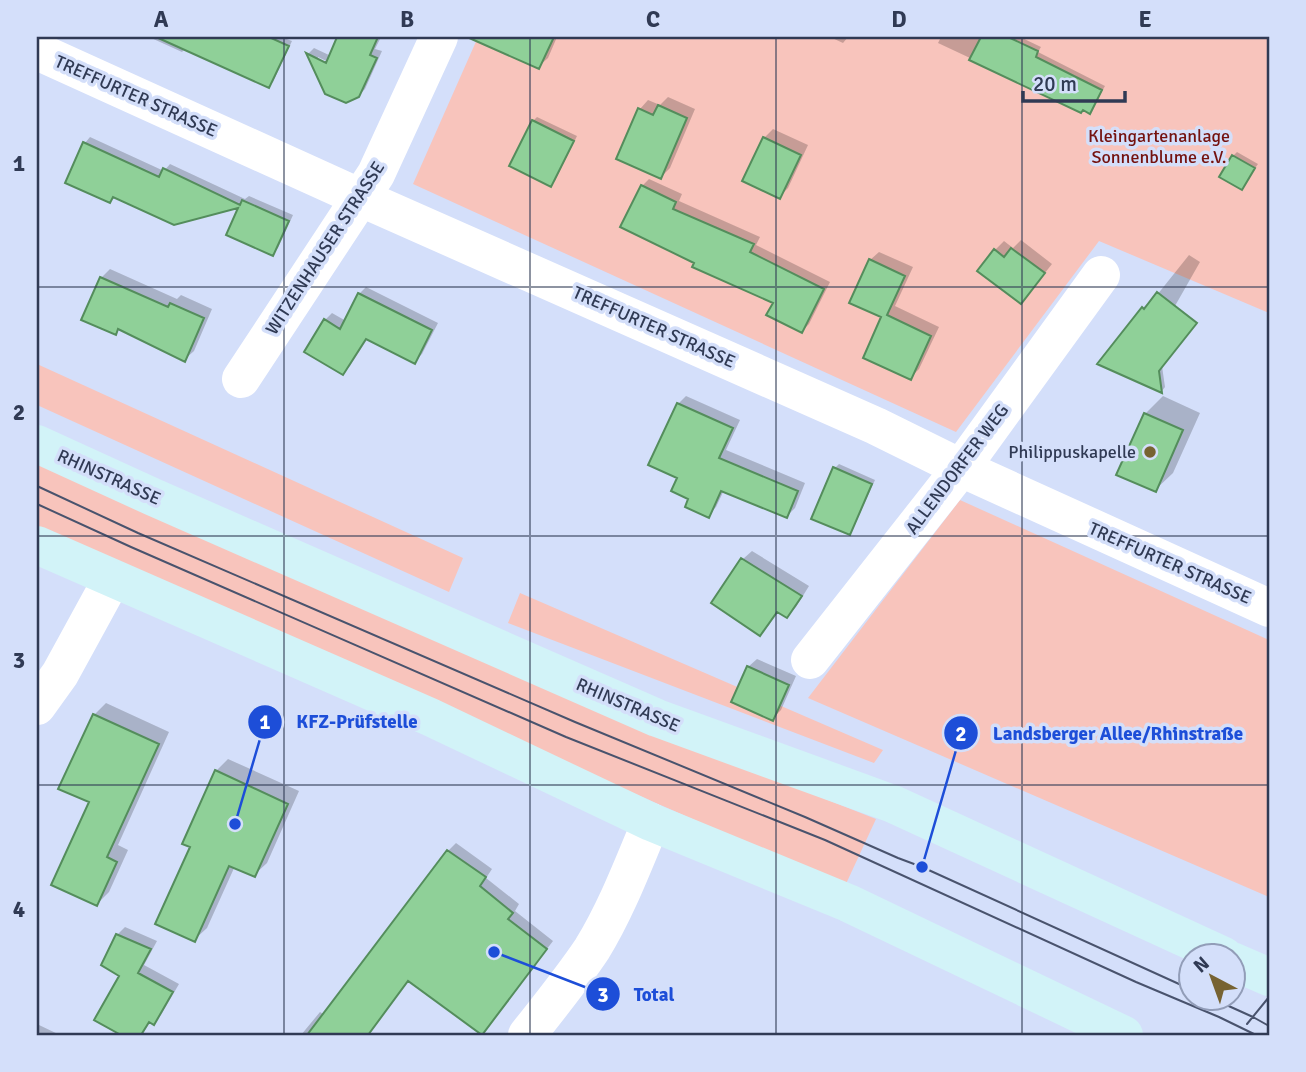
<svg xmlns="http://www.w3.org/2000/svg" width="1306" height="1072" font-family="Signika,sans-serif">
<rect width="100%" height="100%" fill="#d4dffa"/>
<path fill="#f8c4bc" d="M478,37h791v276l-170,-72 -143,191 -543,-248z
M37,364l426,194 -14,34 -412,-187z
M37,461l657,286 182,72 -31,67 -346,-152 -462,-207z
M960,500l309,140v257l-461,-199z
M520,593l363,157 -9,13 -366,-140z"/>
<path fill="#0003" fill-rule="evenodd" d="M149,37h132l11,4 -19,41 -4,4 -83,-38 -4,4z
M340,37h41l-6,12 7,2 -17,38 -7,7 -32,-3 -18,-39 6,-6 17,8zM318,57l17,8 -1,3 -16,-7z
M508,37h49l-9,21 -9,8 -37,-16z
M830,37h18l-5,6z
M941,37h79l21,10 -3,5 67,34 -12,21 -4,4 -6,-3 -2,2 -143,-67z
M668,97l27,12 -25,59 -9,9 -21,-68 8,-9 12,5z
M537,117l40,19 -22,45 -4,4 -18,-64z
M773,129l35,16 -20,43 -8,8 -16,-58z
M90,137l74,34 6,-7 75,35 4,-3 44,19 -15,33 -6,6 -30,-49 -68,18 -59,-27 -6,5 -24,-58z
M1237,152l21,12 -16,23 -9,-31z
M649,179l33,15 -3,7 81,36 -4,8 74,37 -21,42 -7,7 -27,-29 -79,-40 -54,-76z
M1021,240l31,24 -23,29 -34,-43 9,-9 9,7z
M879,252l34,15 -18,39 44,21 -20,42 -9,9 -27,-62 -13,-56z
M1189,255l11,7 -33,58 -5,46 3,21 -3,4 -63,-28 44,-55 4,-4 2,1z
M110,269l67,30 4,-4 31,14 -18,42 -9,8 -66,-31 -4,4 -14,-54z
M366,287l72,36 -16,31 -7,7 -47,-23 -18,28 -7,7 -18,-53 7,-7 14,8 13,-27z
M686,396l54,24 -14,30 79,33 -10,25 -8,8 -63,-26 -8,17 -8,8 -18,-17 -11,-20 -1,-74z
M1163,396l37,17 -27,60 -18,17 -36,-16 26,-60z
M839,464l36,16 -22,49 -4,4 -14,-65z
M752,551l57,35 -13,21 -9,9 -8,-5 -10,14 -9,9 -17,-75z
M757,659l39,17 -15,34 -9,9 -24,-52z
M106,703l63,29 -51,113 10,5 -19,42 -12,12 -6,-102 3,-87z
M228,759l71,32 -32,72 -13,12 -19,-9 -28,62 -13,12 -2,-94 24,-75z
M456,843l36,26 -6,9 33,26 -4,7 38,30 -64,84 -80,-45 -41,55h-67l19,-23 5,3 123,-164z
M125,927l32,14 -13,24 35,19 -18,31 -7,8 -3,-2 -9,14h-17l-28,-16 25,-44 -5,-40z
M39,1025l21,10h-23v-8z"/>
<path fill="#8fd098" stroke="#548d5c" stroke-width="2" d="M156,37h113l20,9 -20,42z
M337,37h41l-8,18 7,3 -18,39 -13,6 -21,-9 -19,-41 20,10z
M467,37h87l-15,32z
M981,37h27l30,14 -2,6 66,33 -12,24 -7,-4 -2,3 -112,-53z
M658,105l29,13 -26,61 -45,-20 22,-51 15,7z
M532,120l42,21 -23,46 -42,-21z
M763,137l38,18 -21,44 -38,-18z
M83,142l76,35 4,-9 77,37 2,-5 47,21 -16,35 -47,-21 12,-27 -64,17 -61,-28 -3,6 -45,-20z
M1232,155l23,13 -13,22 -23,-13z
M641,185l35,17 -3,7 81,35 -4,8 74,37 -22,44 -36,-18 7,-12 -81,-36 2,-4 -74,-36z
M1011,248l34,25 -24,31 -44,-33 17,-22 10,8z
M869,259l36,17 -18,39 44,21 -20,44 -48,-22 18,-41 -32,-14z
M100,277l68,30 2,-4 34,15 -19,44 -67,-33 -2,6 -35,-15z
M1157,292l40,31 -38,48 3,22 -65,-29 45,-57 2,2z
M358,293l74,37 -17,34 -49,-25 -23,36 -39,-23 20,-33 16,10z
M677,403l56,25 -14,30 79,33 -11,27 -66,-27 -12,27 -24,-11 3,-8 -17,-8 6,-13 -29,-13z
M1144,413l39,17 -27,62 -40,-17z
M833,467l39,17 -22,51 -39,-16z
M741,558l61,38 -15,22 -10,-6 -17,24 -49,-33z
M747,666l42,19 -16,36 -42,-19z
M93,714l66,30 -52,113 10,5 -20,44 -46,-21 38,-83 -31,-13z
M215,770l73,34 -33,73 -26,-11 -34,76 -40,-18 35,-77 -8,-3z
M447,850l39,27 -6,9 33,27 -5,6 39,30 -9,12 -56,74 -74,-54 -40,54h-61z
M116,934l35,15 -13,24 35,19 -19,33 -5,-3 -8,13h-20l-27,-15 25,-44 -18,-11z"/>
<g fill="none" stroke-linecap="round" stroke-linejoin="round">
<path stroke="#fff" stroke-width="38" d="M37,51l322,146 517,229 85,42 308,140
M241,379l135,-205 63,-137
M810,660l151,-192 140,-193
M37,706l23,-32 52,-95
M527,1035c22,-28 45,-56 65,-86 24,-39 41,-84 59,-127"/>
<path stroke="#d2f3f8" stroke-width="38" d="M37,444l116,53 504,221 236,86 331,152
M37,545l393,172 221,105 197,81 276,132
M1232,961l37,16"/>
<path stroke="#49536d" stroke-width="2" d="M37,486l101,47 437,189 230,95 93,41 24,9 268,122
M37,504l94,43 435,190 259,103 311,142 83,35 37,18
M1211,998l42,19 16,9
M1247,1024l22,-27"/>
</g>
<path fill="none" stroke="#303a54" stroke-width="2" stroke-opacity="0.55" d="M284,37v998M530,37v998M776,37v998M1022,37v998M37,287h1232M37,536h1232M37,785h1232"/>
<circle fill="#776332" stroke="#d4dffa" stroke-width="2.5" cx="1150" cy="452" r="7"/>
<g text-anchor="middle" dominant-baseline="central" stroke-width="7" stroke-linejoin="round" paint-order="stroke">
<g font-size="18" fill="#303a54" stroke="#d4dffa">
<text transform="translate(136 96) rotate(24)">TREFFURTER STRASSE</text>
<text transform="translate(325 248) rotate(-57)">WITZENHAUSER STRASSE</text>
<text transform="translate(654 327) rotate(24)">TREFFURTER STRASSE</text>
<text transform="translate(957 469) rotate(-53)">ALLENDORFER WEG</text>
<text transform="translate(109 477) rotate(24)">RHINSTRASSE</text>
<text transform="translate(1170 563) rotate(24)">TREFFURTER STRASSE</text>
<text transform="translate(628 705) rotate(23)">RHINSTRASSE</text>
</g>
<g font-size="18" fill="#74120f" stroke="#d4dffa">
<text x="1159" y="136">Kleingartenanlage<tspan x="1159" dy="21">Sonnenblume e.V.</tspan></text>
</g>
<g font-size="18" fill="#303a54" stroke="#d4dffa" text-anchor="end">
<text x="1136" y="452">Philippuskapelle</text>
</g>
</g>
<path fill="none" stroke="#1d4ed8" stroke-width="2.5" d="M235 824L265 722M922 867L961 733M494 952L603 994"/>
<g fill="#1d4ed8" stroke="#d4dffa" stroke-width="2.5">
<circle cx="235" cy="824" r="7"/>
<circle cx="922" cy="867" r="7"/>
<circle cx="494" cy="952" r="7"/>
<circle cx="265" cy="722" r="18"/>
<circle cx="961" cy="733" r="18"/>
<circle cx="603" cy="994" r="18"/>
</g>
<g font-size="21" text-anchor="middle" font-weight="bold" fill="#fff">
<text x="265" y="729">1</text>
<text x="961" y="741">2</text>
<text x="603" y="1002">3</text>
</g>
<g font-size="19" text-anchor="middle" font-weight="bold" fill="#1d4ed8" stroke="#d4dffa" stroke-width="7" stroke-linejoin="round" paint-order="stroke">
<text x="357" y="728">KFZ-Prüfstelle</text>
<text x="1118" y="740">Landsberger Allee/Rhinstraße</text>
<text x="654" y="1001">Total</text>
</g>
<rect width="1306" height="1072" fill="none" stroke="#d4dffa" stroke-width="77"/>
<g transform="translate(1212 977) rotate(319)"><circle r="33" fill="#d4dffa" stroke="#929db8" stroke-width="2"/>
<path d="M0-5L12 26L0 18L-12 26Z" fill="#776332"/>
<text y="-10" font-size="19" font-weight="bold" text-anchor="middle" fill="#303a54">N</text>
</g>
<path d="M1023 91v10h102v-10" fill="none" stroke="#303a54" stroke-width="3.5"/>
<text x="1033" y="91" font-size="21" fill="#303a54" stroke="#d4dffa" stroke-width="5" paint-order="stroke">20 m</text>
<rect x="38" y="38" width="1230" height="996" fill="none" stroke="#303a54" stroke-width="2.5"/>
<g font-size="23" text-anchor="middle" font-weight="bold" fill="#303a54">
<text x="161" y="27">A</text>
<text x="407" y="27">B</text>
<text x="653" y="27">C</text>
<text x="899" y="27">D</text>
<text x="1145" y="27">E</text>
<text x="19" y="171">1</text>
<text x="19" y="420">2</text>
<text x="19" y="668">3</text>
<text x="19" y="917">4</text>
</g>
</svg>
